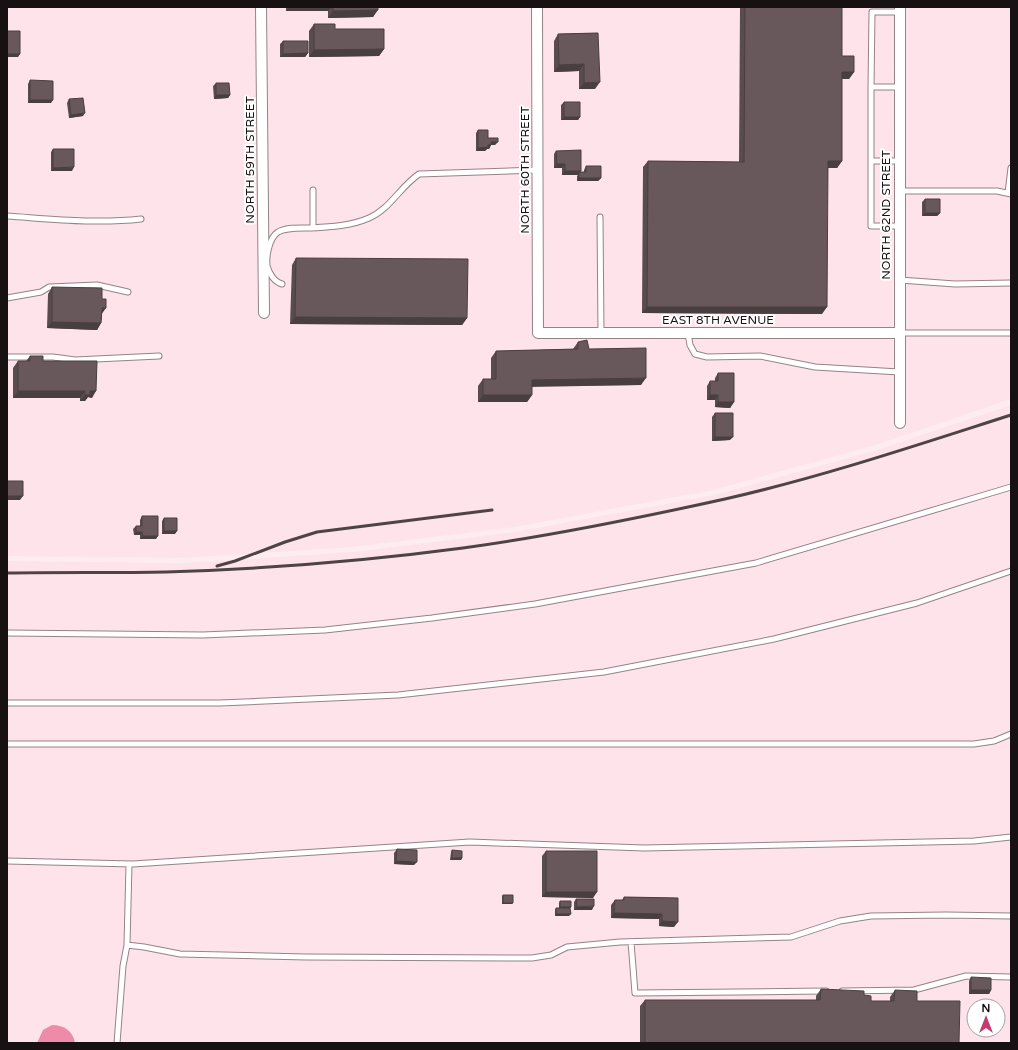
<svg xmlns="http://www.w3.org/2000/svg" width="1018" height="1050" font-family="'Varela Round',sans-serif">
<rect width="100%" height="100%" fill="#fdedf1"/>
<path fill="#ffe3ea" fill-rule="evenodd" d="M7,7h249l2,312h11l-2,-312h265l1,332h360l2,91 11,-1 -2,-96 1,-326h106v392l-135,46 -163,45 -198,37 -162,20 -169,11 -177,-2z
M543,7h351l-1,320h-349z
M1011,405v638h-1004v-482l177,2 169,-11 162,-20 199,-37 163,-45zM974,1006h24v24h-24z"/>
<path fill="#ed8ba9" d="M52,1025c12,0 21,6 23,18h-38l6,-13z"/>
<g fill="none" stroke-linecap="round" stroke-linejoin="round">
<g stroke="#948387" stroke-width="7">
<path id="service" d="M871,87l1,-75h28
M871,161v-74h29
M899,191h98l14,3
M1008,193l3,-25
M7,216c45,3 89,8 134,3
M600,217l1,116
M899,226h-28v-65h28
M313,228v-38
M900,280l55,4 56,-1
M282,284c-8,-2 -13,-11 -15,-18 -1,-10 2,-28 11,-34 9,-5 23,-4 33,-4 19,-1 40,-2 58,-10 21,-9 31,-31 50,-44l119,-4
M7,298l34,-6 8,-5 48,-2 31,7
M688,333l2,12 5,9 12,3 53,-1 55,11 84,5
M900,333h111
M7,357h46l22,3 84,-4
M7,633l196,2 122,-5 107,-12 103,-14 221,-41 255,-76
M7,703h213l178,-8 206,-23 170,-33 143,-36 94,-32
M7,744h967l20,-3 17,-7
M7,861l126,3 337,-22 174,6 330,-7 37,-4
M631,942l4,51 191,-2
M127,945l2,-81
M842,991l72,-1 52,-14 45,1
M117,1043l6,-77 4,-21 17,2 36,7 126,3 226,1 19,-3 16,-8 53,-5 171,-5 49,-16 31,-5 75,-1 65,1"/>
</g>
<g stroke="#948387" stroke-width="12">
<path id="minor" d="M261,7l3,306
M537,7l1,326h361
M900,7v416"/>
</g>
<use href="#service" stroke="#fff" stroke-width="5"/>
<use href="#minor" stroke="#fff" stroke-width="10"/>
<path stroke="#4d4446" stroke-width="3" d="M217,566l18,-5 50,-19 32,-10 175,-22
M7,573c53,-1 106,0 159,-1 99,-3 199,-11 297,-24 88,-12 176,-30 262,-49 97,-22 192,-54 286,-84"/>
</g>
<path fill="#594c4f" d="M286,7h92l-5,10 -45,1v-7h-42z
M740,7h102v49l12,16 -5,7h-7v82l-5,7h-9l-6,146 -180,-1 1,-146 5,-6 91,1z
M314,24l21,5 49,20 -5,7 -70,1v-26z
M598,33l-3,56h-16v-18l-25,1v-31l4,-7z
M283,41l25,12 -3,4h-25v-13z
M30,80l21,23h-23v-19z
M216,83l14,12 -2,3 -14,1 -1,-13z
M69,99l14,17 -14,2 -2,-15z
M564,102l16,15 -2,3h-17v-15z
M478,130l10,8 7,7h-4l-2,4h-2l-2,2h-9v-18z
M53,149l19,22h-21v-19z
M556,151l25,20 -1,1h4v-2l2,-4 15,12 -3,3h-21v-5l1,-1h-16v-7h-8v-14z
M925,199l15,14 -3,3h-15v-14z
M296,258l171,60 -5,7 -172,-1 2,-59z
M52,287l50,28 -1,8 -4,7 -50,-2 1,-34z
M578,342l63,43 -109,1v9l-5,7h-49v-16l5,-7h8v-21l5,-7 77,-2z
M30,356l13,5h54l-5,37 -4,-1 -3,4h-5v-3h-67v-30l5,-7h8z
M718,373l16,29 -4,6 -15,-1v-7h-8v-14l3,-5h5v-3z
M715,413l15,27 -18,1v-24z
M142,516l14,23h-16v-4h-6l-1,-6 3,-3h4v-6z
M164,518l11,16h-13v-13z
M397,849l17,16 -20,-1v-11z
M452,850l10,8 -1,2h-11l1,-8z
M546,851l47,47 -51,-1v-41z
M503,895l9,9h-10v-8z
M624,897l54,1 -4,29 -15,-1v-7l-48,-1v-13l4,-5h7z
M576,899l16,11h-18v-8z
M560,901l11,6 -1,1 -1,8h-14v-6l1,-2h3v-5z
M971,977l20,13 -2,4h-20v-13z
M821,989l43,6 7,6h19v-4l5,-7 22,11 42,42h-319v-37l5,-6h171v-4z"/>
<path fill="#493e40" d="M289,7h42l-3,4h-42z
M378,10l-5,7 -45,1 5,-7z
M384,49l-5,7 -70,1 5,-7z
M308,53l-3,4h-25l3,-3z
M7,54h13l-2,3h-11z
M584,64l-5,7 -25,1 5,-7z
M842,72h12l-5,7h-11z
M600,82l-5,7h-16l5,-6z
M216,95h14l-2,3 -14,1z
M30,100h23l-2,3h-23z
M85,113l-2,3 -14,2 2,-3z
M564,117h16l-2,3h-17z
M491,142h7l-3,3h-4l-2,4h-2l-2,2h-9l2,-3z
M828,161h14l-5,7h-13z
M557,164h8l-3,4h-8z
M74,167l-2,4h-21l2,-3z
M565,171h16l-2,3v-2l-1,3h-16z
M579,178h22l-3,3h-21z
M925,213h15l-3,3h-15z
M647,307h180l-5,7 -180,-1z
M102,308h4l-5,7z
M295,317l172,1 -5,7 -172,-1z
M52,322l49,1 -4,7 -50,-2z
M646,378l-5,7 -114,2 5,-7z
M18,391h67l-5,7h-67z
M90,391h6l-4,7 -4,-1 -3,4h-5l5,-6z
M483,395h49l-5,7h-49z
M710,395h8l-3,5h-8z
M718,402h16l-4,6 -15,-1z
M715,437h18l-3,3 -18,1z
M7,496h16l-3,4h-13z
M164,531h13l-2,3h-13z
M136,532h6l-2,3h-6z
M143,536h15l-2,3h-16z
M452,858h10l-1,2h-11z
M396,861l21,1 -3,3 -20,-1z
M546,892h51l-4,6 -51,-1z
M503,903h10l-1,1h-10z
M594,906l-2,4h-18l3,-3z
M560,907h11l-1,1h-11z
M614,913l48,1 -3,5 -48,-1z
M556,914h15l-2,2h-14z
M662,921l16,1 -4,5 -15,-1z
M971,990h20l-2,4h-20z"/>
<path fill="#68585c" stroke="#493e40" d="M333,7h45v3l-45,1z
M745,7h97v49h12v16h-12v89h-14l-1,146h-180l1,-146 96,1z
M314,24h21v5h49v20l-70,1z
M7,31h13v23h-13z
M598,33l2,49 -16,1v-19l-25,1 -1,-31z
M283,41h25v12l-25,1z
M30,80l23,1v19h-23z
M216,83h13l1,12h-14z
M83,98l2,15 -14,2 -2,-16z
M564,102h16v15h-16z
M478,130h10v8h10v4h-7v3h-3v2l-10,1z
M53,149h21v18l-21,1z
M581,150v21h-16v-7h-8l-1,-13z
M586,166h15v12h-22v-6h7z
M925,199h15v14h-15z
M296,258l172,1 -1,59 -172,-1z
M52,287l50,1v11h4v9h-4l-1,15 -49,-1z
M587,340l2,9 57,-1v30l-114,2v15h-49v-16h13v-28l82,-2v-7z
M30,356h13v5h54l-1,30h-6v4h-5v-4h-67v-30h12z
M718,373h16v29h-16v-7h-8v-14h8z
M715,413h18v24h-18z
M7,481h16v15h-16z
M142,516h16v20h-15l-1,-4h-6v-6h6z
M164,518h13v13h-13z
M397,849l20,1v12l-21,-1z
M452,850l10,1v7h-10z
M546,851h51v41h-51z
M503,895h10v8h-10z
M624,897l54,1v24l-16,-1v-7l-48,-1 1,-13h9z
M576,899h18v7l-17,1z
M560,901h11v6h-11z
M556,908h14l1,6h-15z
M971,977l20,1v12h-20z
M821,989l43,2v4l7,1v5h23l1,-11 22,1v10h43l-1,42h-314v-43h175z"/>
<g text-anchor="middle" dominant-baseline="central" stroke-width="4" stroke-linejoin="round" paint-order="stroke">
<g font-size="12" fill="#181113" stroke="#fff">
<text transform="translate(250 160) rotate(-90)">NORTH 59TH STREET</text>
<text transform="translate(525 170) rotate(-90)">NORTH 60TH STREET</text>
<text transform="translate(886 215) rotate(-90)">NORTH 62ND STREET</text>
<text x="718" y="320">EAST 8TH AVENUE</text>
</g>
</g>
<rect width="1018" height="1050" fill="none" stroke="#181113" stroke-width="16"/>
<g transform="translate(986 1018)"><circle r="19" fill="#ffffff" stroke="#a3a0a1"/>
<path d="M0-3L7 15L0 10L-7 15Z" fill="#c53a71"/>
<text y="-6" font-size="11" font-weight="bold" text-anchor="middle" fill="#181113">N</text>
</g>
</svg>
